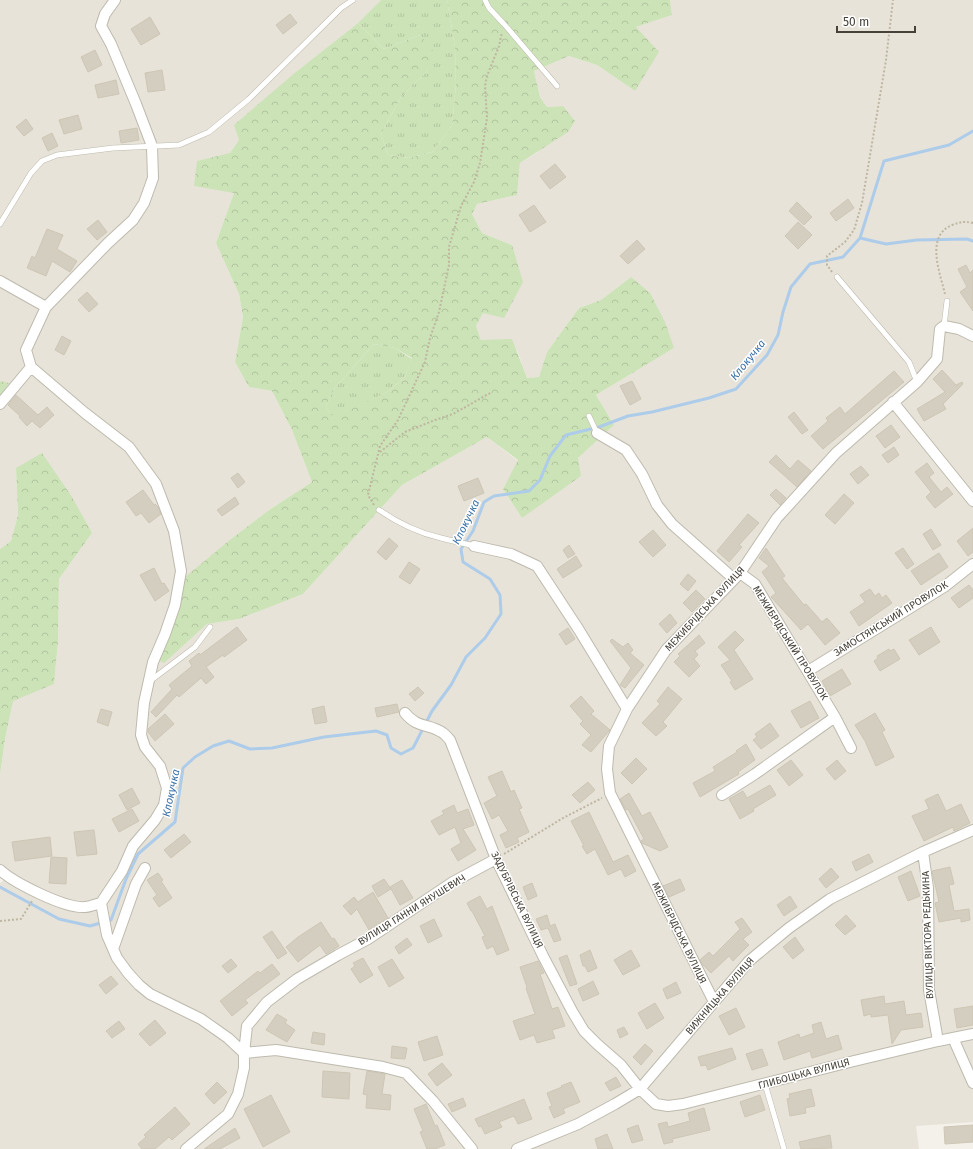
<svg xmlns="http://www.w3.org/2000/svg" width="973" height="1149" font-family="'Fira Sans',sans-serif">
<defs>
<pattern id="grass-tufts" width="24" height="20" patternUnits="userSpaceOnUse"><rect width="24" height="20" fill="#cce3b7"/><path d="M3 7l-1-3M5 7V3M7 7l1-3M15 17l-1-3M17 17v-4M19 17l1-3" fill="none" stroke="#b1c49e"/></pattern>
<pattern id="forest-crowns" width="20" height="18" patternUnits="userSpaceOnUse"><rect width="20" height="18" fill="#cce3b7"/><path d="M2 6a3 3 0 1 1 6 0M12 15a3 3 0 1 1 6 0" fill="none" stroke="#b1c49e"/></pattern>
</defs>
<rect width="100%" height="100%" fill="#f3f1ea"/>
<path fill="#e7e3d9" d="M0,0h381l-23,23 -61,48 -58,69 -9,13 4,40 -18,50 23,51 4,23 -8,45 14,25 23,4 20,39 20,52 -43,28 -38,29 -67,123 43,-38 32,-5 64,-25 99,-109 85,-48 31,24 -15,28 19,29 56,-60 36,-33 -18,-30 78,-47 -43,-71 -30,23 -22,8 -32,44 -8,25 -12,1 -10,-28 -36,-10 -5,-14 7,-13 29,-68 -30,-12 -10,-19 5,-10 40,-9 3,-32 18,-11 25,-46 -16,1 -7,-10 -6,-26 35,-15 28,9 38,26 1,-64 36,-12 -2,-15h303v1122l-57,4 3,23h-919v-266l4,-3 -4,-12v-93l5,-36 8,-39 41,-16 4,-42 1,-63 33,-46 -76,-65 2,47 -7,26 -11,8v-152l8,-13 -8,-3z"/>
<path fill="url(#grass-tufts)" d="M381,0h66l8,47 1,37 -4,42 -20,26 -23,6 -21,-3 -7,-21 20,-37 27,-27 -8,-35 -36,14 -26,-26z
M374,344l21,4 17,11 -7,18 -16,14 -56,28 -7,-13 8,-17z"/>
<path fill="url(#forest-crowns)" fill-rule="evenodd" d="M447,0h223l2,15 -36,12 23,25 -24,39 -38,-26 -28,-9 -35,15 6,26 7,10 16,-1 12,15 -7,11 -48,31 -3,32 -40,9 -5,10 10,19 30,12 11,37 -19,36 -21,-5 -7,13 5,14 31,-1 15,39 12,-1 8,-25 32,-44 22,-8 30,-23 19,16 15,29 9,26 -78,47 18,30 -36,33 3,18 -59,42 -19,-29 15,-29 -31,-23 -85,48 -99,109 -64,25 -32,5 -43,39 -8,-4 28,-81 47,-39 38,-29 43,-28 -20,-52 -20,-39 -23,-4 -14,-25 8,-45 -4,-23 -23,-51 18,-50 -40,-7 3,-25 33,-8 9,-13 -5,-15 63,-54 61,-48 26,26 36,-14 14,17 -6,18 -27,27 -20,37 7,21 21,3 23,-6 20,-26 4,-42 -1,-37zM374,344l21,4 17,10 -7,19 -16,14 -56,27 -7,-12 8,-17z
M0,381l9,2 -9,14z
M42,453l30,44 20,36 -33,46 -1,63 -4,42 -41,17 -8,38 -5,36v-226l11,-8 7,-26 -2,-47z"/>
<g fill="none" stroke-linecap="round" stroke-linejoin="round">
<path stroke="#adccea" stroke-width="3" d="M860,238l26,6 31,-4 50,-1 6,2
M0,887l59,32 31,7 21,-6 15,-41 12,-25 37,-32 8,-54 12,-11 18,-11 16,-5 21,8 22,-1 52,-11 52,-6 11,4 4,13 10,6 12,-6 19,-37 19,-26 15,-28 19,-19 16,-24 -1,-19 -10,-16 -27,-17 -2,-13 12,-18 11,-29 10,-6 35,-5 11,-11 10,-24 16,-21 33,-8 29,-11 24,-4 57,-14 27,-9 31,-34 11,-20 5,-23 8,-25 19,-23 33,-7 17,-19 24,-77 65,-16 24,-14"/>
</g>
<path fill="#d4cec0" stroke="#cec6b4" d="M290,14l7,9 -14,11 -7,-9z
M150,17l10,17 -19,11 -10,-16z
M95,50l7,15 -14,7 -7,-15z
M162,70l3,20 -17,2 -3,-19z
M116,80l3,14 -21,4 -3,-13z
M78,115l4,14 -18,5 -5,-14z
M26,119l7,10 -9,7 -8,-9z
M137,128l2,12 -18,3 -2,-12z
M52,133l6,13 -10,5 -6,-13z
M555,164l11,13 -16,12 -10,-13z
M848,199l6,9 -18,13 -6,-8z
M797,202l15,15 -8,8 -15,-14z
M534,205l12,17 -16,10 -11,-17z
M98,220l9,12 -10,8 -10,-11z
M798,222l14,13 -14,14 -13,-13z
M47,229l16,6 -6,14 20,12 -7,11 -18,-11 -6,15 -19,-8 5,-12 3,2z
M637,240l8,9 -17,15 -8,-8z
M966,265l4,8 3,-3v41l-13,-19 7,-5 -9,-18z
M87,292l11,12 -9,8 -11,-12z
M62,336l9,5 -7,14 -9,-5z
M942,370l14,15 6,-3 1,2 -20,20 3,5 -22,12 -7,-12 28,-17 -12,-13z
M894,371l10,11 -81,67 -12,-13 17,-15 -2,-3 14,-11 5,7z
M632,381l9,18 -11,6 -10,-19z
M16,395l22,20 9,-8 7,8 -14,13 -8,-7 -5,5 -8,-9 1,-1 -12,-11z
M794,412l14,18 -6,4 -14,-17z
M891,425l9,12 -15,11 -9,-12z
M894,447l5,8 -11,8 -6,-8z
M776,455l14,14 8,-9 13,11 -14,16 -28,-25z
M927,463l7,10 -5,4 12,15 6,-5 6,7 -18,14 -9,-11 5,-5 -16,-20z
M861,466l8,9 -11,9 -8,-10z
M238,473l7,9 -7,6 -7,-10z
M478,478l6,15 -20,8 -6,-15z
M776,489l10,9 -6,7 -10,-10z
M143,490l11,15 1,-1 3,3 3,7 -12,9 -8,-10 -5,3 -10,-14z
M844,494l10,9 -19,21 -10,-9z
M235,497l4,7 -17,12 -5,-6z
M748,514l11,9 -20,22 3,2 -13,15 -12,-11z
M973,528v24l-5,4 -11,-15z
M931,529l10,16 -8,5 -10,-16z
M653,530l13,15 -13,12 -14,-15z
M389,538l9,8 -12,14 -9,-8z
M569,545l6,9 -7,4 -5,-8z
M766,548l19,28 -3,2 22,27 2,-1 16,18 5,-4 13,15 -15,12 -17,-21 -7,6 -30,-33 5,-4 -14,-21 7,-6 -10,-8z
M903,548l11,16 -7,5 -12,-16z
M939,553l9,14 -27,18 -10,-14z
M576,556l6,10 -19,12 -6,-9z
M409,562l11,7 -10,15 -11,-7z
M154,568l8,16 2,-1 5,8 -14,10 -15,-26z
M688,574l8,7 -8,10 -8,-7z
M969,585l4,5v8l-14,10 -8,-10z
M870,589l5,7 4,-3 3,5 4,-3 6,8 -33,23 -9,-14 15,-10 -5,-7z
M696,590l9,9 -13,13 -9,-9z
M670,614l7,9 -10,10 -8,-9z
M237,627l10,13 -23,17 -1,-2 -17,12 8,10 -8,7 -5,-6 -22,19 -2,-2 -21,22 -5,-5 21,-23 -3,-4 23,-19 -3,-5 10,-8 1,2z
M931,627l9,15 -21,13 -10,-15z
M568,628l7,11 -9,6 -7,-11z
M735,631l9,9 -10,10 19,29 -18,11 -5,-8 2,-1 -11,-16 9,-5 -12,-13z
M699,635l6,8 -10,8 3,4 -4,4 6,7 -11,11 -15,-15 6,-6 -2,-2z
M612,639l11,8 5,-4 5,7 -3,3 14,12 -19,23 -5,-3 11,-17 -21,-27z
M889,649l1,2 4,-2 6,10 -20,12 -6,-10 4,-3 -1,-2z
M842,669l9,15 -21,12 -8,-15z
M418,687l6,6 -9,8 -6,-7z
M668,687l14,12 -19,23 4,4 -11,10 -14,-13 18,-19 -3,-3z
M581,696l13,15 -3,3 19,16 -19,22 -9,-7 9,-10 -11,-11 3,-3 -13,-15z
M810,701l9,17 -18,10 -10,-17z
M397,704l2,8 -22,5 -2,-9z
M324,706l3,16 -12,2 -3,-15z
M101,709l11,3 -4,14 -11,-4z
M875,713l10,17 -3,2 12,25 -18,9 -11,-25 -10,-16z
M165,714l9,10 -19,17 -7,-9v-3z
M770,723l9,13 -18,13 -8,-9 4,-3 -2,-3z
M746,744l9,16 -17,12 1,2 -39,23 -7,-14 22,-12 -2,-4 24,-15 -1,-1z
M636,758l11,11 -15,15 -11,-11z
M791,760l12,15 -14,11 -12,-16z
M837,760l9,11 -11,9 -9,-11z
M502,771l9,21 3,-2 8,18 -3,1 10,23 -12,6 2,4 -13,6 -6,-13 8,-4 -9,-16 -7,4 -8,-16 13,-7 -9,-19z
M588,782l7,8 -15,13 -8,-8z
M770,785l6,10 -23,14 1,2 -14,8 -11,-20 14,-8 4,7z
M132,788l8,15 -13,7 -8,-15z
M629,793l13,23 8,-4 18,35 -8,4 -18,-8 -1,-2 3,-2 -16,-30 -2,1 -6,-11z
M938,794l8,17 15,-7 9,19 -16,8 -1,-4 -29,14 -12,-25 17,-7 -4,-9z
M454,805l3,8 11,-4 6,16 -11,4 13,21 -18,11 -7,-12 10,-6 -6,-16 -16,8 -8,-14 13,-7 -2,-3z
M132,809l7,12 -20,11 -7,-13z
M589,812l24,50 15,-7 8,16 -11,6 -4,-8 -13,6 -13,-26 -8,5 -5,-8h2l-13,-25z
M94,830l3,24 -20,2 -3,-24z
M184,834l7,8 -20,16 -7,-8z
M50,837l2,19 -37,5 -3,-19z
M869,854l4,8 -17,9 -4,-9z
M51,857l16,1 -1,26 -17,-1z
M950,867l4,17 -5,1 5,26 15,-2 1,11 -9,2v-4l-22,4 -4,-19 4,-1 -7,-31z
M831,868l8,9 -13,11 -7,-9z
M911,871l9,25 -12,5 -10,-24z
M158,873l5,7 -2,1 11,17 -13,9 -6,-9 4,-3 -10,-15z
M384,879l7,10 -13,8 -6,-11z
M680,879l5,11 -16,7 -6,-11z
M402,880l11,18 -13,7 -10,-18z
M532,883l5,13 -9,4 -5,-13z
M373,892l15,26 -19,12 -12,-21 -6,6 -8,-9 11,-9 4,5z
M480,896l7,13 5,-3 17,44 -12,5 -4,-9 -6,3 -5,-12 3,-1 -13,-25h-1l-4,-8z
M790,896l7,11 -13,9 -7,-11z
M547,915l3,11 5,-2 6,16 -7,2 -6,-14 -7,2 -5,-11z
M846,915l10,11 -11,9 -10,-10z
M742,918l10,14 -9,7 6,6 -16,16 -4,-5 -18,17 -8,-8 -3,-5 9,-8 4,4 27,-27 -5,-7z
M434,919l8,17 -14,7 -8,-17z
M321,922l11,17 2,-1 5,8 -13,8 -6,-9 -22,17 -12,-15 12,-10z
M272,931l15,22 -9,6 -15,-22z
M795,937l9,13 -11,9 -10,-12z
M407,938l5,7 -13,9 -4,-7z
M590,950l7,18 -9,4 -3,-6h-2l-3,-11z
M631,950l9,16 -17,9 -9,-15z
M567,955l10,29 -7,2 -11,-28z
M363,958l10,17 -13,8 -9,-14 4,-3 -2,-3z
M231,959l6,7 -9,7 -6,-7z
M392,959l12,19 -15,9 -11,-20z
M538,961l6,12 -4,1 12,35 6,-2 7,19 -13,4 3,8 -18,5 -3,-8 -14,5 -7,-19 22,-7 -9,-26 1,-1 -7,-20z
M272,964l8,10 -35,26 3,3 -16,13 -12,-15 38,-30 2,2z
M111,976l7,8 -12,10 -7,-9z
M593,981l6,13 -16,7 -5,-12z
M676,982l5,11 -14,6 -4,-10z
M884,996l1,8 19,-3 2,14 15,-2 2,14 -22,3 -9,14 -4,-29 -17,2v-3l-7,2 -3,-16z
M655,1003l9,15 -17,11 -9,-16z
M973,1006v19l-16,3 -3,-19z
M736,1008l9,19 -16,8 -10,-19z
M277,1014l10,6 -2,3 10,7 -8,12 -21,-12z
M155,1020l11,13 -16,13 -11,-12z
M119,1021l6,8 -13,9 -6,-7z
M821,1022l5,17 12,-4 4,14 -30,9 -2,-7 -26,9 -6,-18 21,-8 1,4 14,-5 -2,-8z
M624,1027l4,7 -8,4 -3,-8z
M313,1032l12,2 -1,11 -13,-2z
M437,1036l6,19 -19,6 -6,-19z
M645,1044l8,7 -12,14 -8,-8z
M392,1046l15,2 -2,11 -14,-1z
M732,1048l4,11 -28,11 -2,-5 -5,1 -3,-9z
M762,1049l6,16 -16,5 -6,-16z
M442,1063l10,12 -15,11 -9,-12z
M323,1071l27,2 -1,26 -27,-2z
M367,1071l18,3 -3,20 9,1 -1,15 -24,-2 1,-13 -4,-1z
M616,1077l5,9 -11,5 -5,-8z
M217,1082l10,10 -13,12 -9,-10z
M571,1082l9,20 -17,7 2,4 -11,5 -5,-11 3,-1 -5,-13 15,-6 -1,-1z
M811,1089l4,17 -10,2 1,5 -16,3 -3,-17 3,-1 -1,-4z
M271,1095l19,37 -27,15 -19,-38z
M760,1095l5,15 -20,7 -5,-15z
M463,1098l3,8 -14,6 -4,-8z
M524,1099l8,20 -14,5 -4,-8 -15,6 3,5 -17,7 -4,-8 -2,1 -4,-8z
M426,1104l9,22 2,-1 8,20 -10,4h-8l-7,-17 3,-1 -9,-22z
M175,1107l15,17 -18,16 -3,-3 -14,12h-13l-4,-5 8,-7 -2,-2z
M704,1108l6,22 -38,9 1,3 -9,2 -6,-20 9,-2 1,5 22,-6 -2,-8z
M638,1125l5,15 -11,3 -5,-14z
M973,1125v17l-28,2 -1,-17z
M235,1128l5,10 -20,11h-16z
M607,1134l6,15h-15l-3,-10z
M830,1135l2,13 -31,1 -2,-7z"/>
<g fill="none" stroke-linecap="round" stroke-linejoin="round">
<g stroke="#bebaad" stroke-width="6">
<path id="lane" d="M485,0l4,8 15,16 53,62
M0,224l31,-51 11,-12 15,-6 56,-7 66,-3 30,-13 40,-33 92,-91 12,-8
M837,277l72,85 8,20
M944,326l3,-25
M589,416l8,17
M379,510c19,13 39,23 62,28 11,3 22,5 33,8
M150,681l45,-34 15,-20
M765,1084l19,65"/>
</g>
<g stroke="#bebaad" stroke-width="12">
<path id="street" d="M0,281l46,26
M31,367l54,46 44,34 27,37 18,47 7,40 -6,34 -10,29 -12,28 -9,41 -3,32 4,12 15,19 7,22 -3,17 -9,15 -22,26 -11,25 -21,32 6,32 10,23 11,15 11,12 11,9 51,25 27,19 16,15
M31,367l-5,-17 20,-43 62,-64 25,-23 11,-17 9,-25 -1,-32 -16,-42 -25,-60 -10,-18 4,-12 10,-14
M893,402l80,99
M0,404l31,-37
M597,433l29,17 16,24 15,31 15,19 62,55
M474,546l37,8 26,12 42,64 48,79
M740,573l15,11 80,133 16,31
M808,671l136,-84 29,-23
M405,713c13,16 24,10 38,20 3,2 5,5 7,7l46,119 47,97 29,55 12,20 13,13 24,21 19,24 16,15 12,2 15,-2 171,-43 84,-20 35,-7
M722,795l33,-21 80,-57
M923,852l5,36 1,102 9,51
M0,870c14,13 66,39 85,37 5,0 11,-3 16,-4
M113,949l23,-65 9,-16
M714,1002l-104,-209 -3,-24 2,-23 18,-37 39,-59 74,-77 37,-55 59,-65 81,-71 20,-23 3,-30 4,-3 15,3 14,7
M953,1038l20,45
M244,1053l32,-3 107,17 23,6 27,28 39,48
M186,1149l42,-35 10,-20 6,-26v-15l3,-27 20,-24 30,-23 41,-24 30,-16 85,-57 43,-23
M517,1149l61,-25 37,-20 25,-15 109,-128 40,-33 41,-29 93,-47 50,-22"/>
</g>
<path stroke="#beb6a0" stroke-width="2" stroke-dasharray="2 2" stroke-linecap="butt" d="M832,272l-5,-7v-9l18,-14 9,-12 8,-27 24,-143 7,-60
M945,294c-5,-21 -20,-58 7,-69 9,-3 11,-4 21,-2
M380,452l25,-20 30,-12 18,-6 39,-22
M374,505l-6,-10 12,-49 18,-26 27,-58 5,-24 9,-26 10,-47v-18l5,-17 7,-24 13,-24 6,-19 7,-45 -2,-32 2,-10 12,-30 3,-14
M504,854l59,-36 39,-20
M0,921l21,-2 11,-18"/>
<use href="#lane" stroke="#fff" stroke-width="5"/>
<use href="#street" stroke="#fff" stroke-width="10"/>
</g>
<g text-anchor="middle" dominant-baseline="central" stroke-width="3" stroke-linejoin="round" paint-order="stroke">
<g font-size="10" fill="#474239" stroke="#fff">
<text transform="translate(705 609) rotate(-47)">МЕЖИБРІДСЬКА ВУЛИЦЯ</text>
<text transform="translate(891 619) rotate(-32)">ЗАМОСТЯНСЬКИЙ ПРОВУЛОК</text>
<text transform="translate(790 643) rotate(58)">МЕЖИБРІДСЬКИЙ ПРОВУЛОК</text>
<text transform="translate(517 900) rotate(64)">ЗАДУБРІВСЬКА ВУЛИЦЯ</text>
<text transform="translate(412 910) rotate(-32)">ВУЛИЦЯ ГАННИ ЯНУШЕВИЧ</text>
<text transform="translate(679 933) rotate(64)">МЕЖИБРІДСЬКА ВУЛИЦЯ</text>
<text transform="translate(928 935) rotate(-92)">ВУЛИЦЯ ВІКТОРА РЕДЬКИНА</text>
<text transform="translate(720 996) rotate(-49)">ВИЖНИЦЬКА ВУЛИЦЯ</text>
<text transform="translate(804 1074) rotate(-15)">ГЛИБОЦЬКА ВУЛИЦЯ</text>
</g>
<g font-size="11" font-style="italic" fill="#3c72a9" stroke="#fff">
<text transform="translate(748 360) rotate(-51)">Клокучка</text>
<text transform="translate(466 522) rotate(-64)">Клокучка</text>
<text transform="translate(171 793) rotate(-78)">Клокучка</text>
</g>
</g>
<path d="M837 26v6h78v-6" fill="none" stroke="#474239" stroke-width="2"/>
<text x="843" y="26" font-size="12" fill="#474239" stroke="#ffffff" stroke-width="3" paint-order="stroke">50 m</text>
</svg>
